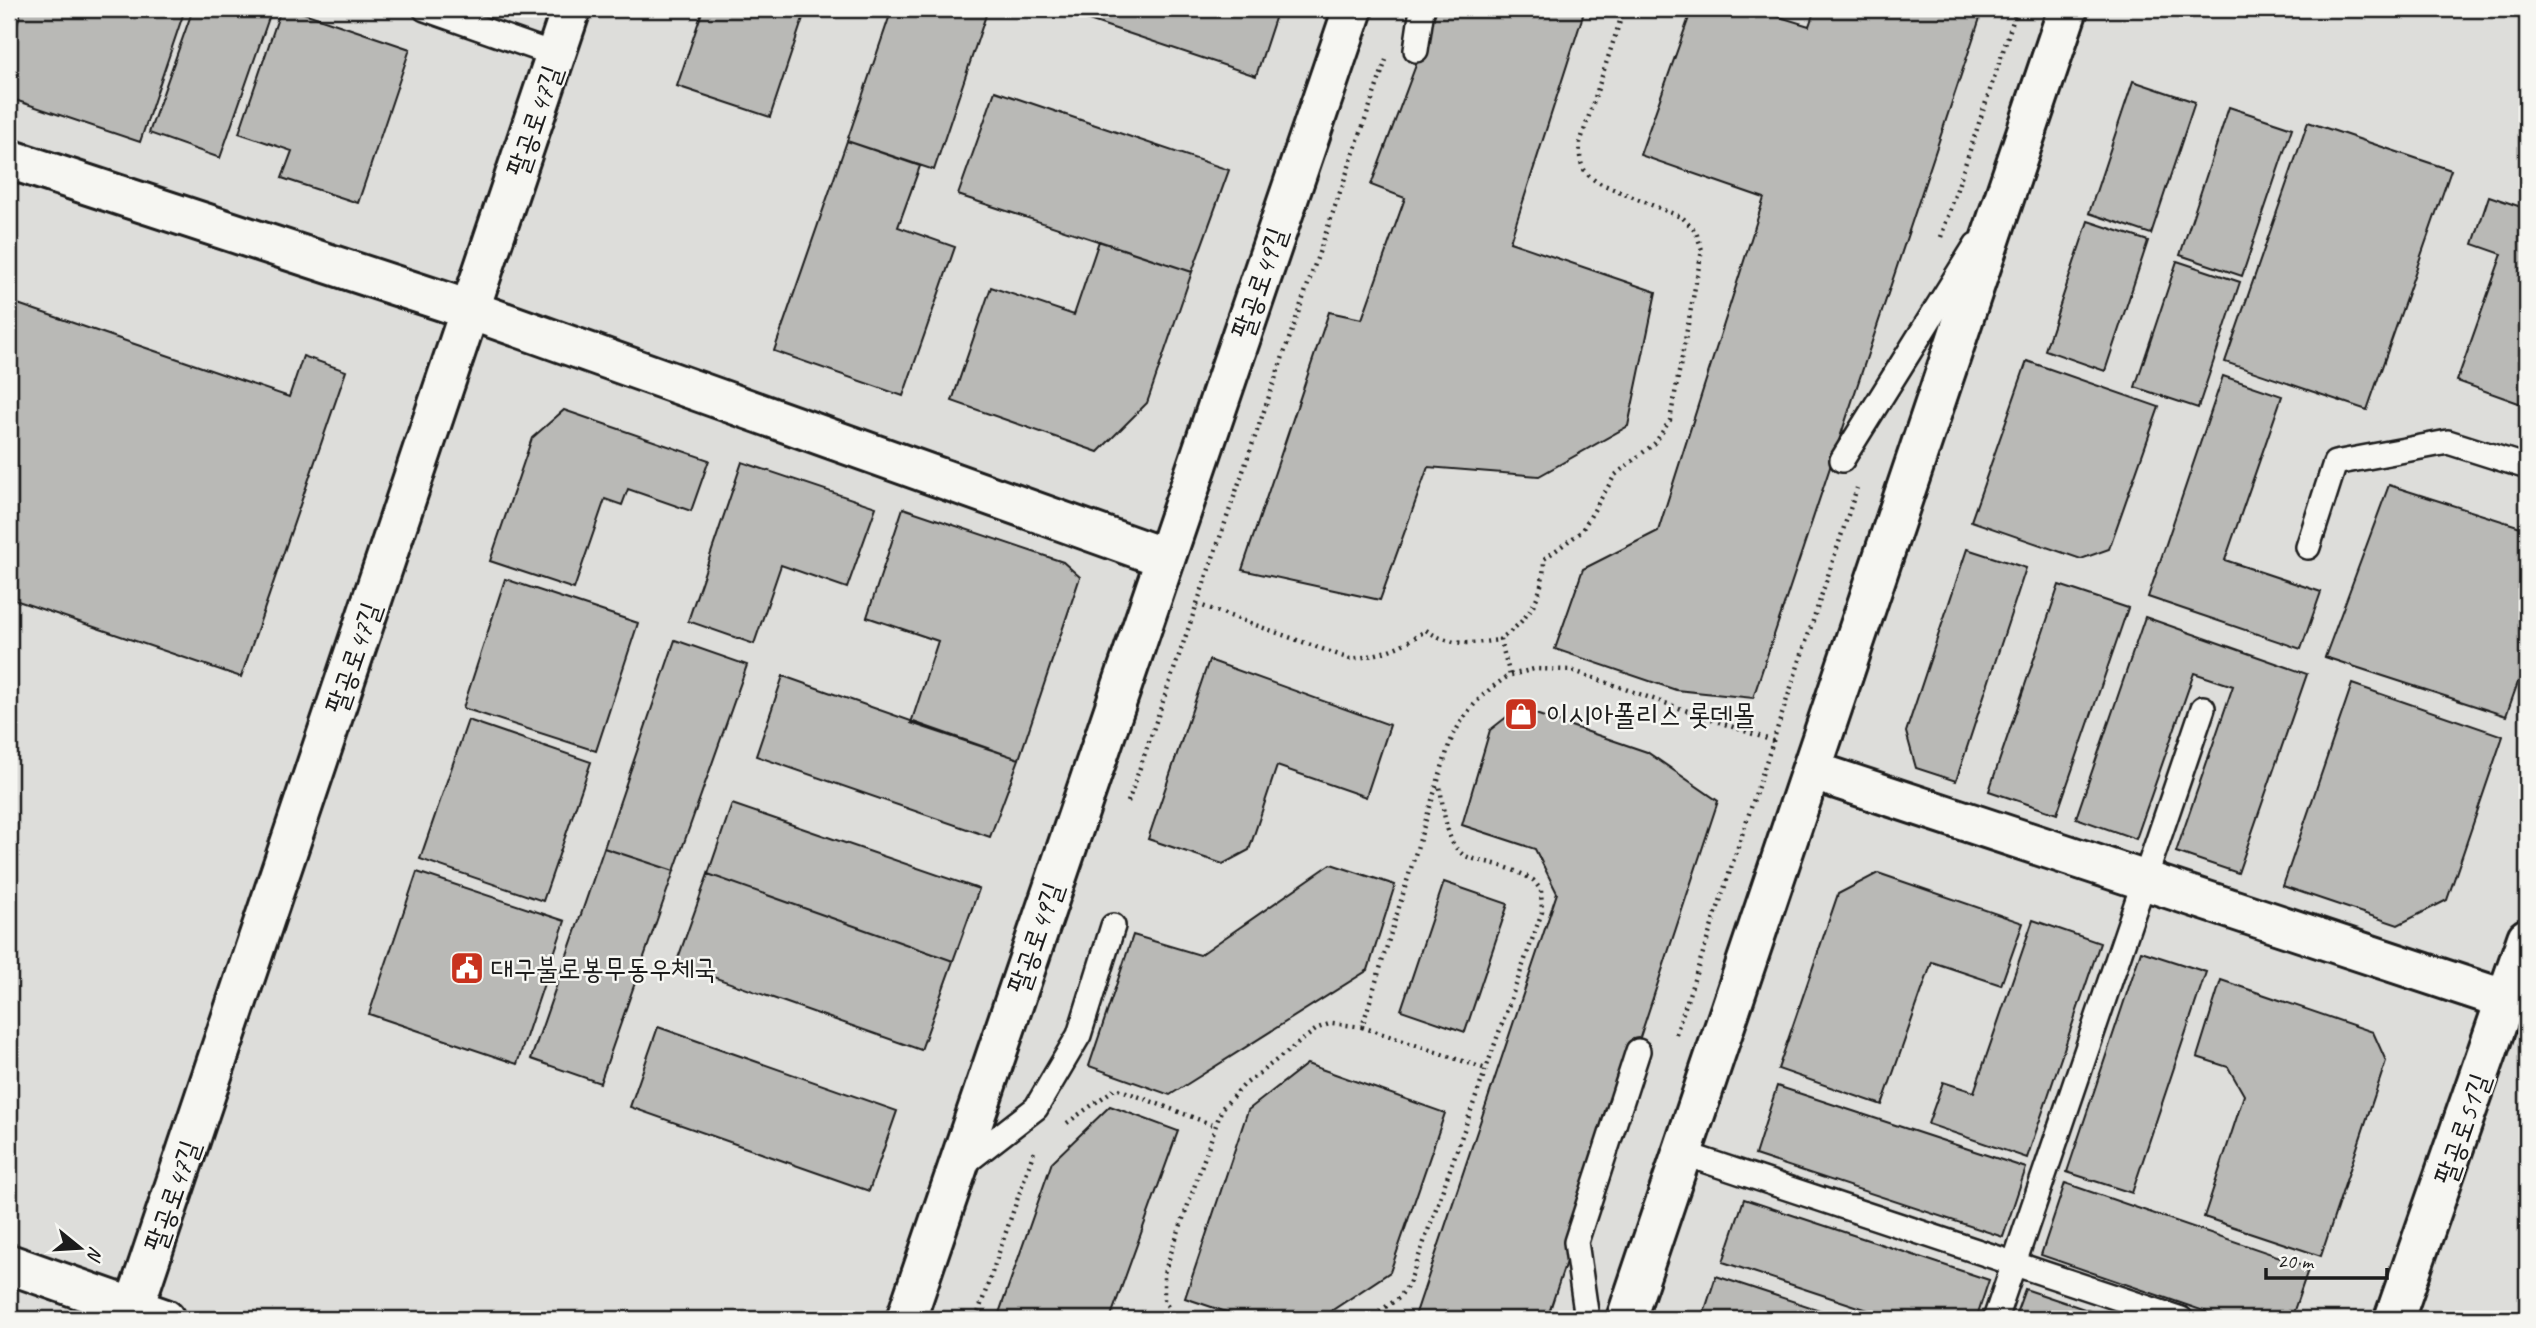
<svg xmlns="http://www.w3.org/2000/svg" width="2536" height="1328" font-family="Caveat,'Poor Story',sans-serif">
<rect width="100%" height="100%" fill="#edede9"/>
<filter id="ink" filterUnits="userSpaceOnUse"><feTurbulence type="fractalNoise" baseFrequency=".0143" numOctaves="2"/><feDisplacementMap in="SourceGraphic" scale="14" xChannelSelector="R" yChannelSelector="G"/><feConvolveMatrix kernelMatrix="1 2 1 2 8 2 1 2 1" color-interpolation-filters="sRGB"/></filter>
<g filter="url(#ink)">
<path fill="#ddddda" d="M9,9h2518v1310h-2518z"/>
<path fill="#b9b9b6" stroke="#1c1c1c" stroke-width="2" d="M9,9h13l-13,39z
M22,9h163l-45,133 -131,-44v-50z
M193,9h79l-52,149 -71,-25z
M281,9h11l118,40 -52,154 -76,-25 10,-27 -53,-18z
M703,9h103l-36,108 -93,-31z
M892,9h96l-54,161 -87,-29z
M1056,9h222l-22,67z
M1437,9h148l-75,233 146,50 -28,134 -89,50 -111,-9 -48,133 -138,-30 87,-258 33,7 43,-121 -34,-13z
M1692,9h62l55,17 6,-17h168l-230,689 -77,-8 -121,-41 28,-80 75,-38 106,-333 -124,-43z
M2133,81l62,21 -44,132 -62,-21z
M995,91l234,79 -37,102 -234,-77z
M2229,107l63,21 -50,148 -62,-21z
M2308,122l143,48 -84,240 -142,-48z
M847,141l73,25 -22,61 57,20 -52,149 -129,-45z
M2489,196l38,13v197l-70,-25 45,-127 -29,-10z
M2088,221l60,20 -43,130 -60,-21z
M1099,241l93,31 -45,131 -49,49 -146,-51 39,-114 83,28z
M2177,261l63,21 -42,126 -63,-21z
M9,301l280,96 14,-41 43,15 -105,306 -232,-79z
M2027,361l132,46 -50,142 -28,10 -110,-38z
M2223,376l59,20 -57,164 96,32 -20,57 -153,-52z
M564,410l145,50 -18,51 -63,-22 -6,16 -17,-6 -31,90 -84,-28 42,-123z
M742,462l134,45 -29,81 -66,-23 -27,79 -66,-23z
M2389,485l138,44v128l-21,59 -181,-59z
M903,508l160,54 17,15 -61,182 -108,-36 27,-82 -71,-24z
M1967,549l59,19 -70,213 -40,-13 -10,-36z
M505,579l133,44 -42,128 -133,-43z
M2059,585l69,23 -71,206 -68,-23z
M2145,617l162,57 -69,199 -62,-21 57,-166 -39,-13 -58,166 -60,-21z
M675,640l72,25 -73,206 -70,-23z
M1209,660l181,65 -24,72 -89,-31 -28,84 -26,14 -75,-25z
M783,676l236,83 -29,78 -234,-81z
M2352,684l151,52 -56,164 -49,25 -115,-39z
M1518,708l129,44 71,49 -171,518h-133l143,-426 -22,-44 -73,-24 28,-95z
M468,720l123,42 -48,139 -123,-42z
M732,804l247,85 -26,72 -245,-87z
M604,848l70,23 -74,212 -69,-24z
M1331,864l64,21 -27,85 -198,125 -81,-29 44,-131 67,20z
M417,872l148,49 -48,143 -148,-50z
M1878,873l145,50 -22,62 -69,-23 -50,143 -104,-36 60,-175z
M708,874l245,87 -32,89 -245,-86z
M1444,882l64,22 -43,128 -64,-22z
M2033,920l67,23 -73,215 -99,-34 15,-42 31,10z
M2141,951l65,21 -74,221 -65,-21z
M2221,980l152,52 13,29 -65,195 -117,-39 40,-122 -16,-28 -31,-10z
M658,1027l239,84 -28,80 -239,-84z
M1307,1064l138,49 -55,159 -71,47h-72l-62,-21 63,-188z
M1777,1086l249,82 -23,69 -248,-82z
M1110,1106l68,25 -68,188h-113l55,-157z
M2065,1183l244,84 -18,52h-64l-186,-64z
M1744,1199l245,81 -13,39h-81l-172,-57z
M1716,1276l131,43h-145z
M2025,1289l89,30h-100z"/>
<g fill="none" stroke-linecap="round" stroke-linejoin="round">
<g stroke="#1c1c1c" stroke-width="28">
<path id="lane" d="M425,9l131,46
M1416,50l6,-41
M1842,460l134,-215
M2308,547l27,-84 113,-21 79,25
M1682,1153l499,166
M960,1167l76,-59 43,-73 34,-109
M1587,1319l-11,-77 62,-191
M1995,1319l208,-611"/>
</g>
<g stroke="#1c1c1c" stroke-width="44">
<path id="street" d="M9,159l461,151 695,248
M1813,771l694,229
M906,1319l447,-1310
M1626,1319l442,-1310
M2394,1319l133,-381"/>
</g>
<g stroke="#1c1c1c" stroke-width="44">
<path id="secondary" d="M9,1264l156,55
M130,1319l441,-1310"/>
</g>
<path stroke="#1c1c1c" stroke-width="4.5" stroke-dasharray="2 5" stroke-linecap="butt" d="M1941,237l76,-228
M1197,604l153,55c28,-3 53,-12 76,-29 26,18 47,13 74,10
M1511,675l23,-6 37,1 202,71
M1128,802l258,-742
M1362,1027l124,42
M1676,1034l181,-546
M1067,1123l49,-35 97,37
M976,1319l58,-168
M1174,1319l-10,-20v-26l58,-165 22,-23 74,-57 14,-5 30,4 87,-282c14,-32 31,-51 61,-70l-10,-36c30,-20 44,-44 44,-80l37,-27 34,-57 40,-32 15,-23 32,-170 -6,-18 -13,-14 -86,-36c-16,-11 -18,-20 -17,-39l44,-134
M1368,1319l31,-21 10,-14 133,-372 -1,-22 -8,-10c-66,-38 -81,6 -93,-94"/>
<use href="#lane" stroke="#f6f6f2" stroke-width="23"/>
<use href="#street" stroke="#f6f6f2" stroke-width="38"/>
<use href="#secondary" stroke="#f6f6f2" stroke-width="38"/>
</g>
</g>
<defs>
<g id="shop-square" transform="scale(1.75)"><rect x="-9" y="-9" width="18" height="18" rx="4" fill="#c8321e" stroke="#f6f6f2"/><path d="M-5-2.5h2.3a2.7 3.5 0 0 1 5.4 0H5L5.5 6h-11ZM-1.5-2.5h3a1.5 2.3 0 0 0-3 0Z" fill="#fff"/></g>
<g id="civic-square" transform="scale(1.75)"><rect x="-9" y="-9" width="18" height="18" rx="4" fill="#c8321e" stroke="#f6f6f2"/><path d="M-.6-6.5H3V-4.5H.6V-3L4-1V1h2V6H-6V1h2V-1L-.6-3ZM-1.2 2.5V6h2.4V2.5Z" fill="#fff"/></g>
</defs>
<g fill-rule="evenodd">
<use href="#shop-square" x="1521" y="714"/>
<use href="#civic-square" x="467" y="968"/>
</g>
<g text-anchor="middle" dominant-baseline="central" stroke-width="5" stroke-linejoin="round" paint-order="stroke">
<g font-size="28" fill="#1c1c1c" stroke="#f6f6f2">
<text transform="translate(534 121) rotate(-71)">팔공로47길</text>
<text transform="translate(1259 283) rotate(-71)">팔공로49길</text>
<text transform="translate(353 658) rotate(-71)">팔공로47길</text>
<text transform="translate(1035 938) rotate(-71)">팔공로49길</text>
<text transform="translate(2462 1129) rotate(-71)">팔공로51길</text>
<text transform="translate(172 1196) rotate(-71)">팔공로47길</text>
</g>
<g font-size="28" fill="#1c1c1c" stroke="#f6f6f2" text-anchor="start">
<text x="1546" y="714">이시아폴리스 롯데몰</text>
<text x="491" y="968">대구불로봉무동우체국</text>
</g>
</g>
<rect width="2536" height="1328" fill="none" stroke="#f6f6f2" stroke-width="35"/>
<rect x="18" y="18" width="2501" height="1293" fill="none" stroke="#1c1c1c" stroke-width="2.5" filter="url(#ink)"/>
<g transform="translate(80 1248) rotate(108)" stroke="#f6f6f2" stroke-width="5" paint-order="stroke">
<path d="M0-5L12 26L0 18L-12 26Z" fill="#1c1c1c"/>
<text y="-10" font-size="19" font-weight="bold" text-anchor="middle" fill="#1c1c1c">N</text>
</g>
<path d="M2266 1268v10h121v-10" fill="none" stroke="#1c1c1c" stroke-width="3.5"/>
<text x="2277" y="1268" font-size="21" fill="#1c1c1c" stroke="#f6f6f2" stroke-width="5" paint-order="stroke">20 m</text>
</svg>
